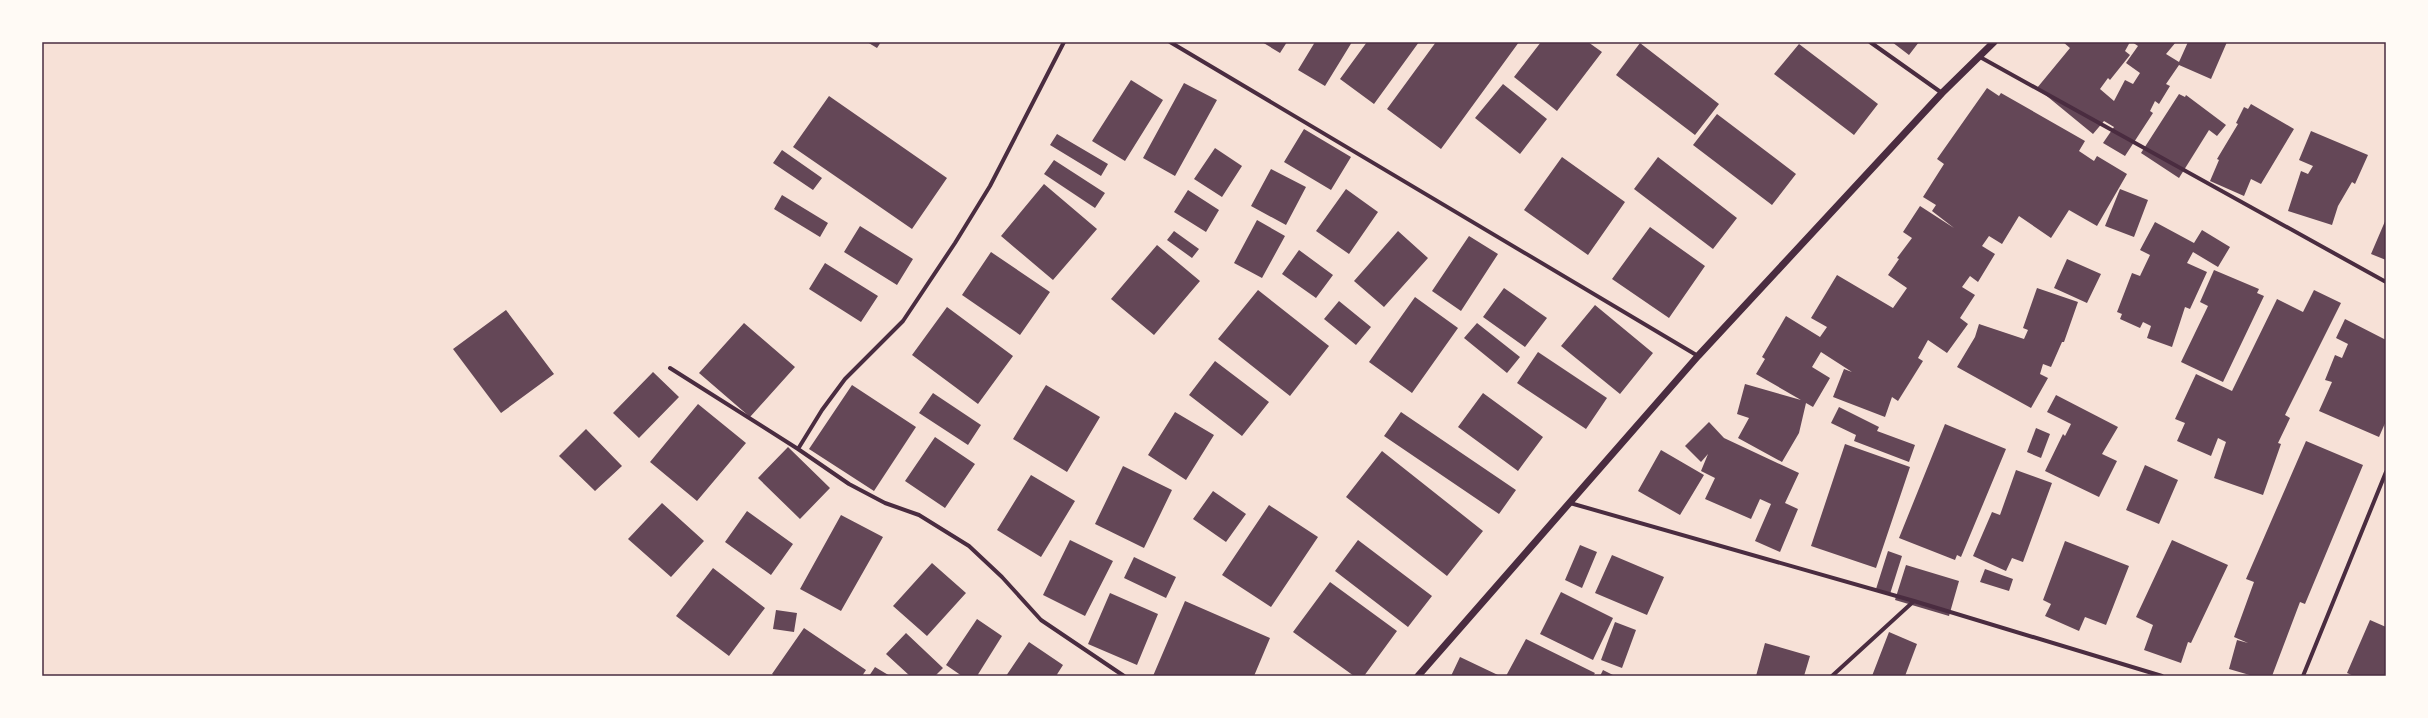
<svg xmlns="http://www.w3.org/2000/svg" width="2428" height="718" font-family="Bitter,serif">
<rect width="100%" height="100%" fill="#f7e1d7"/>
<path fill="#644757" d="M867,42h14l-4,6z
M1262,42h25l-7,11z
M1315,42h37l-27,44 -27,-16z
M1367,42h52l-45,62 -34,-25z
M1436,42h83l-78,107 -54,-40z
M1541,42h47l14,10 -45,59 -43,-34z
M1892,42h27l-10,13z
M2063,42h67l-5,9 5,4 -20,25 -2,-2 -8,11 14,12 11,-21 8,4 7,-11 -14,-10 12,-17 -6,-4h44l-10,12 13,8 9,-20h39l-16,37 -32,-14 -13,19 4,2 -11,18 -4,-3 -5,10 3,2 -28,43 -22,-13 11,-16 -10,-6 -11,13 -56,-46 33,-40z
M1640,43l79,61 -24,31 -79,-60z
M1799,44l79,60 -24,31 -80,-61z
M1131,80l32,20 -38,61 -33,-20z
M1184,83l33,17 -42,76 -32,-18z
M1503,84l44,35 -27,35 -45,-36z
M1987,88l12,8 2,-3 84,48 -6,10 15,10 3,-5 30,18 -30,52 -28,-16 -18,28 -32,-22 -17,28 -13,-8 -7,10 13,8 -17,28 -8,-6 -8,11 13,8 -15,23 8,6 -21,29 -19,-13 -10,18 5,3 -25,40 -6,-4 -7,20 -52,-20 11,-28 8,3 -31,-20 -9,15 18,11 -17,29 -7,-4 -7,30 -17,29 -44,-24 11,-20 -12,-4 8,-30 56,16 -45,-26 9,-15 -3,-2 24,-41 34,21 7,-10 -16,-9 26,-43 56,33 14,-20 -19,-13 11,-16 -2,-1 15,-20 -9,-6 17,-26 34,22 -22,-17 4,-6 -13,-8 21,-33 -7,-5z
M2179,94l6,3 1,-2 40,30 -9,11 -8,-6 -30,48 -38,-25z
M829,96l118,82 -35,51 -119,-82z
M2251,104l43,25 -33,55 -10,-5 -7,17 -34,-15 9,-21 -2,-1 21,-35 -2,-1 8,-16 4,2z
M1717,114l79,60 -24,31 -79,-60z
M1304,129l47,28 -20,33 -47,-28z
M2311,131l57,24 -13,29 -3,-2 -14,24 -6,19 -44,-14 13,-40 7,3 5,-8 -14,-6z
M1057,134l51,30 -7,12 -51,-31z
M1215,148l27,18 -20,31 -28,-18z
M782,150l40,28 -9,12 -40,-27z
M1562,157l63,45 -37,53 -64,-45z
M1658,157l79,61 -24,31 -79,-60z
M1054,160l51,33 -10,15 -51,-34z
M1271,169l35,18 -20,38 -35,-19z
M1044,184l53,45 -44,51 -52,-44z
M1346,189l32,23 -29,42 -33,-23z
M2120,189l28,11 -14,37 -29,-11z
M1188,190l31,20 -13,22 -32,-20z
M782,195l46,28 -8,14 -46,-28z
M2386,219v41l-15,-6z
M1257,220l28,16 -23,42 -28,-15z
M2155,222l39,21 8,-13 28,17 -12,20 -25,-15 -6,11 20,9 -17,37 -5,-2 -13,40 -25,-9 4,-12 -8,-4 -3,6 -20,-9 2,-5 -5,-2 15,-39 8,3 10,-21 -10,-5z
M860,226l53,33 -16,26 -53,-33z
M1650,227l55,39 -36,52 -57,-39z
M1174,231l25,18 -7,9 -25,-18z
M1398,231l30,27 -44,49 -30,-26z
M1469,236l29,18 -37,57 -29,-20z
M1157,245l43,36 -46,54 -43,-36z
M1299,250l34,25 -17,23 -34,-24z
M991,252l59,40 -30,43 -58,-40z
M2067,259l34,15 -14,29 -33,-15z
M825,263l53,33 -17,26 -52,-33z
M2214,270l45,19 -2,4 7,3 -41,86 -42,-20 27,-56 -8,-4z
M1504,288l43,30 -22,29 -42,-30z
M2037,288l41,14 -14,40h-2l-11,25 -8,-3 -3,10 8,4 -17,30 -74,-41 18,-30 4,-13 45,15 4,-9 -5,-2z
M1258,290l71,56 -39,50 -72,-57z
M2314,290l27,13 -56,112 5,3 -12,25 3,1 -18,51 -49,-17 12,-36 -8,-4 -7,18 -34,-15 8,-18 -10,-4 21,-45 36,17 45,-92 26,13z
M1415,297l43,31 -46,65 -43,-31z
M1339,301l32,26 -15,18 -32,-26z
M1595,305l58,48 -33,41 -59,-48z
M947,307l66,49 -35,48 -66,-49z
M506,310l48,64 -53,39 -48,-64z
M2345,319l41,21v81l-7,16 -60,-26 13,-29 -7,-2 10,-25 7,3 6,-14 -12,-6z
M744,323l51,44 -45,50 -51,-44z
M1477,323l43,34 -13,16 -43,-35z
M1538,352l69,46 -21,31 -69,-46z
M1215,361l54,41 -27,34 -53,-41z
M653,372l26,25 -40,41 -26,-25z
M852,385l64,42 -42,64 -65,-42z
M1046,385l54,32 -33,55 -54,-33z
M933,393l48,32 -13,20 -49,-32z
M1483,393l60,44 -25,34 -60,-44z
M2056,395l62,32 -16,27 15,7 -18,36 -54,-26 18,-37 2,2 6,-12 -24,-12z
M698,404l48,39 -49,58 -47,-39z
M1839,407l40,20 -2,4 38,14 -6,17 -55,-21 2,-6 -25,-12z
M1175,412l39,23 -28,45 -38,-25z
M1401,412l115,78 -17,24 -115,-78z
M1709,422l15,16 75,35 -14,30 13,6 -18,43 -25,-11 16,-37 -11,-5 -9,20 -46,-20 10,-21 -14,-7 7,-17 -7,8 -16,-16z
M1945,424l61,25 -45,108 -4,-2 -2,5 -56,-22z
M2036,428l14,6 -9,24 -14,-6z
M586,429l36,37 -27,25 -36,-35z
M935,437l40,27 -30,44 -40,-27z
M2306,441l57,24 -58,139 -5,-2 -28,74h-19l-24,-7 8,-29 11,3 -14,-6 20,-55 -8,-3z
M1845,444l65,23 -34,101 -65,-22z
M788,447l42,41 -30,31 -42,-41z
M1661,450l43,25 -24,40 -42,-24z
M1382,451l101,80 -36,45 -101,-79z
M2145,465l33,15 -19,44 -33,-14z
M1123,466l49,24 -28,58 -49,-24z
M2016,470l36,13 -29,79 -11,-4 -6,13 -33,-15 19,-44 8,3z
M1031,475l44,26 -34,56 -44,-27z
M1213,491l33,23 -20,28 -33,-23z
M662,503l42,38 -33,36 -43,-38z
M1269,505l49,32 -47,70 -49,-32z
M747,511l46,33 -22,31 -46,-33z
M841,515l42,22 -42,74 -41,-22z
M1070,540l43,21 -28,55 -42,-21z
M1358,540l74,56 -24,31 -73,-56z
M2172,540l56,25 -37,78 -3,-1 -7,21 -37,-13 9,-25 -17,-8z
M2065,541l64,25 -23,59 -21,-8 -6,14 -34,-15 6,-12 -8,-4z
M1580,545l17,7 -15,36 -17,-8z
M1888,551l14,5 -12,38 -14,-5z
M1612,555l52,22 -17,38 -52,-22z
M1134,557l42,20 -10,21 -42,-20z
M932,563l34,30 -39,43 -34,-30z
M1906,565l53,16 -10,35 -54,-16z
M713,568l52,40 -36,48 -53,-40z
M1985,569l28,10 -4,12 -29,-9z
M1330,582l67,49 -33,45h-10l-61,-44z
M1561,592l52,26 -20,42 -53,-26z
M1110,593l48,21 -21,51 -49,-21z
M1185,601l85,37 -16,38h-101z
M776,610l21,3 -3,19 -21,-3z
M977,619l25,17 -25,40h-15l-16,-11z
M2370,620l16,7v49h-32l-7,-3z
M1615,622l21,8 -14,38 -21,-8z
M804,628l62,42 -4,6h-87l-3,-2z
M1889,632l28,12 -12,32h-33z
M906,633l37,35 -8,8h-25l-24,-22z
M1526,639l69,34 -2,3h-87z
M1029,642l34,23 -7,11h-50z
M1765,643l45,13 -6,20h-48z
M1460,657l40,19h-49z
M875,667l15,9h-21z
M1603,670l12,6h-15z"/>
<g fill="none" stroke-linecap="round" stroke-linejoin="round">
<path stroke="#4a2c40" stroke-width="4" d="M1170,42l528,314
M1870,42l72,51
M1980,57l406,225
M670,368l128,81 51,35 36,19 34,12 50,31 33,31 39,43 83,56
M798,449l24,-39 23,-31 58,-58 52,-78 35,-57 74,-144
M1570,503l344,98 248,75
M1832,676l82,-75
M2303,676l83,-204"/>
<path stroke="#4a2c40" stroke-width="7" d="M1418,676l280,-320 244,-263 52,-51"/>
</g>
<rect width="2428" height="718" fill="none" stroke="#fffaf5" stroke-width="86"/>
<rect x="43" y="43" width="2342" height="632" fill="none" stroke="#4a2c40" stroke-width="1.5"/>
</svg>
